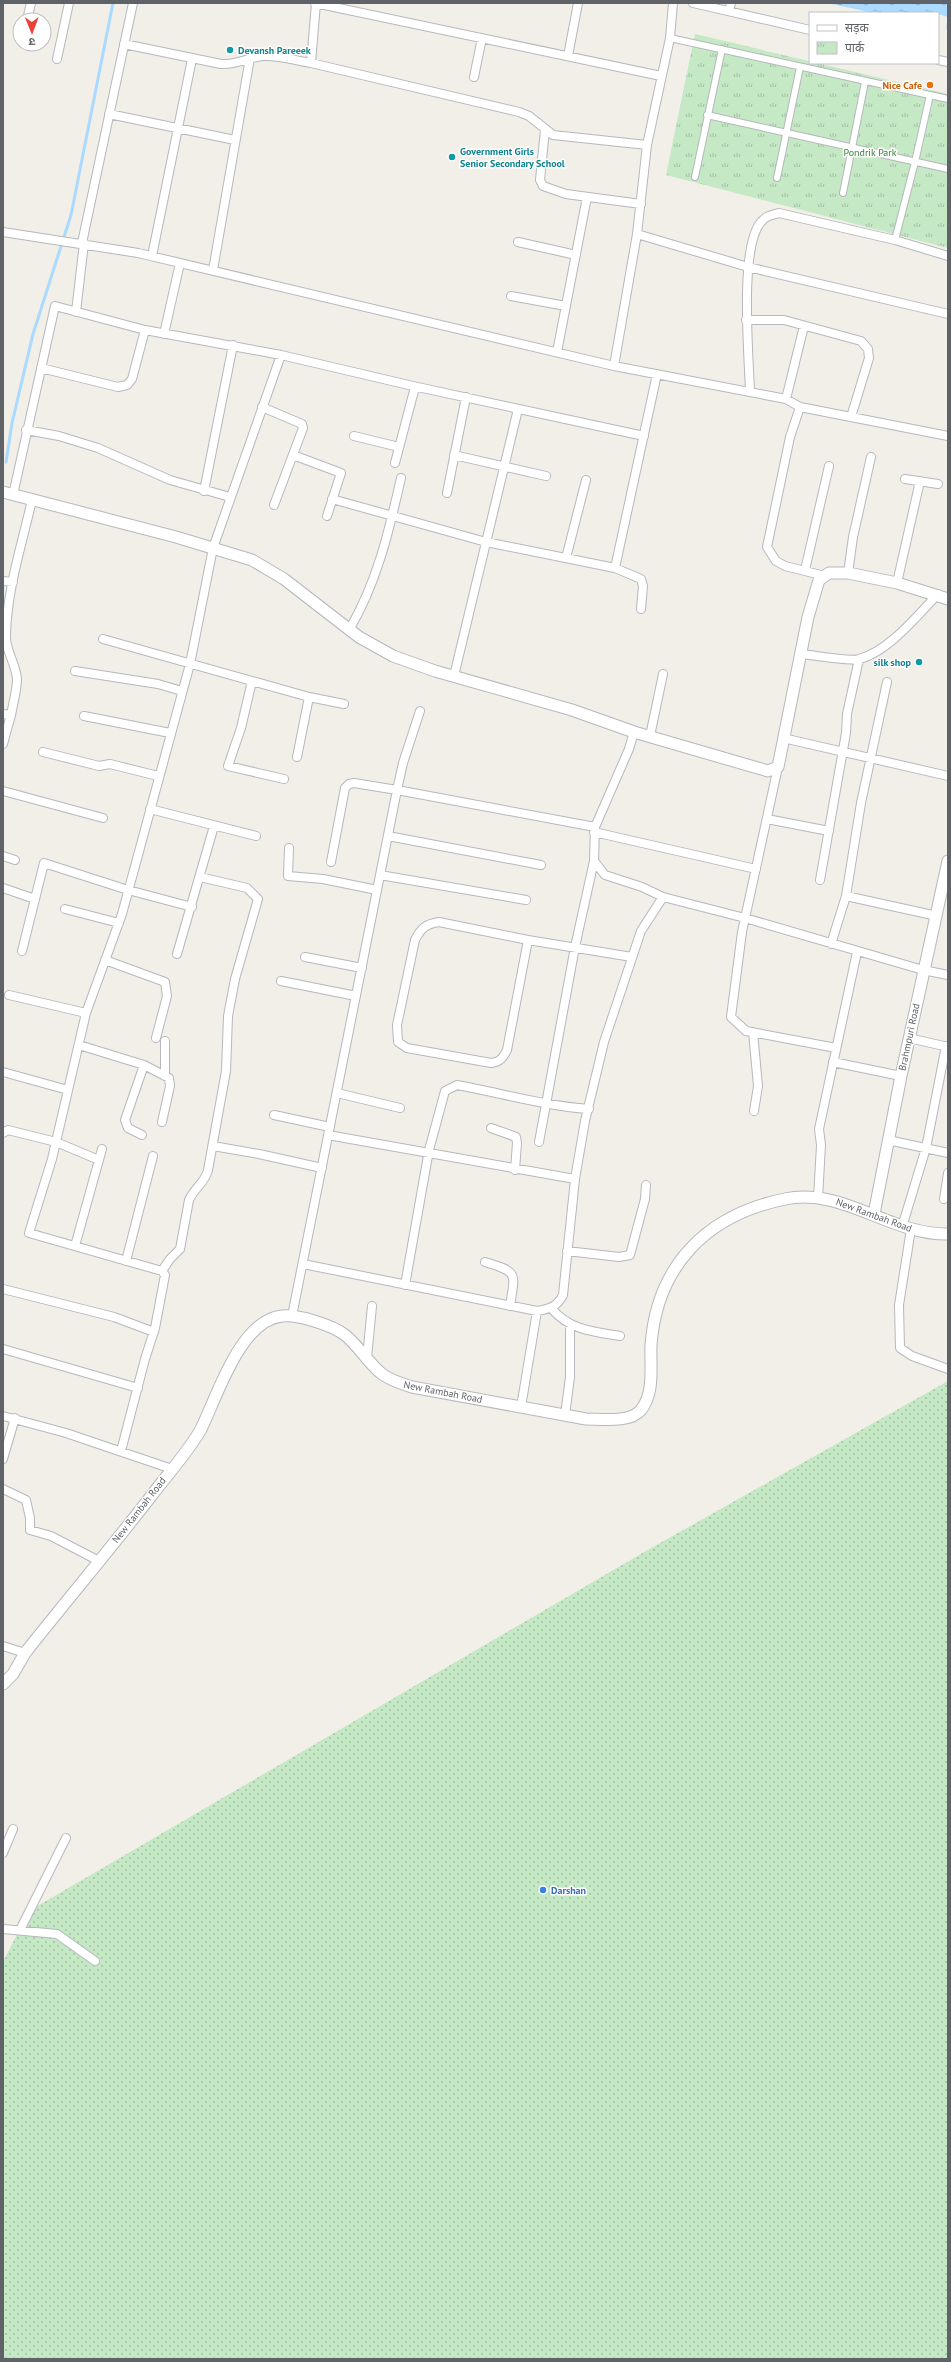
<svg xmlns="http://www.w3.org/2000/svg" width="951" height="2362" font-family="'PT Sans','Noto Sans Devanagari',sans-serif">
<defs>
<pattern id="grass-dots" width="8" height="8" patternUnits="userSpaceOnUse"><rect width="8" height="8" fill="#c5e8c5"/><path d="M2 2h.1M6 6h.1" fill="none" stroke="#a3c0a4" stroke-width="1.8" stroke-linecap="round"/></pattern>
<pattern id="park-tufts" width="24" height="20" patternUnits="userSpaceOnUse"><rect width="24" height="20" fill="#c5e8c5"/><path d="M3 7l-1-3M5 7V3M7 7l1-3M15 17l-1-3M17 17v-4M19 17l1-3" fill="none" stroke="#a3c0a4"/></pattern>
<pattern id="water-ripples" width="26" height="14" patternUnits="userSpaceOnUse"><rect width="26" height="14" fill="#aadaff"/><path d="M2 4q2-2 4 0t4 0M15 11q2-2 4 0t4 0" fill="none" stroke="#8eb4d2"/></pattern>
</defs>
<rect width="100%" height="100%" fill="#f1efe8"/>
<path fill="url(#grass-dots)" d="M948,1381v978h-945v-397l26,-51 617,-360z"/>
<path fill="url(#park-tufts)" d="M695,34l253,60v154l-282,-73z"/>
<path fill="url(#water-ripples)" d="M827,3h121v26l-10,-2v-14h-64z"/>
<path fill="#f1efe8" d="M938,14l10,3 -2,12 -8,-2z"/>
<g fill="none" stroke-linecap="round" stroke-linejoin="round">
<path stroke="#aadaff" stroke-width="3" d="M6,462l6,-39 21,-89 38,-119 42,-212"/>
<g stroke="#b5b8bc" stroke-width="8">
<path id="pedestrian" d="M670,38l278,61
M707,115l241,54
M695,177l27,-128
M777,178l23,-111
M843,193l22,-111
M895,240l20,-78 15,-67"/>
</g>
<g stroke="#b5b8bc" stroke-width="10">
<path id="minor" d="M315,3l346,73
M316,3l-5,60 208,49 10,4 24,19 94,10
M693,3l117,27
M729,11l2,-8
M27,20l4,-17
M124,44l97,20c16,1 28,-7 43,-8 15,-1 33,5 47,7
M568,56l10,-53
M57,59l12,-56
M938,60l10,2
M474,77l8,-39
M109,114l126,26
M545,130l-5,50 3,6 23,8 75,10
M3,232l135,21 476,113 172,33 14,8 -10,30 -23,110 9,14 9,5 40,10
M637,234l111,33 200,47
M518,242l58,13
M82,243l51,-240
M152,256l40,-197
M213,270l37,-212
M511,296l55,10
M76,312l8,-69
M746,320h38l77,21 7,8 1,9 -18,59
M164,334l16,-71
M557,352l30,-155
M614,366l23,-132 10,-89 23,-107 3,-35
M41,368l77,19 9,-2 5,-6 13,-49 136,25 132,31 231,50
M750,392c-1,-34 -11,-145 11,-170 5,-6 10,-7 18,-9l116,27 53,16
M786,399l18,-73
M262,407l40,17 1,4 -29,77
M800,407l148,29
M26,430l33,6 39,12 72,32 60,17
M354,436l45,11
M293,455l48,18 -14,43
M454,455l92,21
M395,463l20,-76
M905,479l33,5
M204,491l29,-146
M447,493l19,-96
M13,495l42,-189 90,24
M332,499l154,43 129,26 26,11 2,7 -2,23
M566,558l20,-78
M615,568l42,-194
M805,570l24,-104
M848,573l5,-36 18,-80
M3,581l10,1
M897,583l23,-102
M349,630c28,-47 40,-99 52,-152
M103,639l206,58 35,7
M801,654c13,1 47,8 58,5 29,-7 59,-44 79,-65
M75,671l83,13 24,7
M454,676l64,-267
M252,681l-11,47 -13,38 56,13
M3,714l8,1 -8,29
M11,715c2,-11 6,-25 6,-36 -1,-16 -12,-28 -11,-44 1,-46 16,-91 26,-135
M84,716l86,17
M634,732l-5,17 -34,78 -1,34 11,14 37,12 21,10 82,21 178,52 25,5
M650,736l13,-62
M783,738l165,38
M43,752l56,14 11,-2 48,12
M297,757l12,-60
M778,767l-36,165 -11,85 15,14 90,17
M3,791l100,27
M150,809l106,27
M767,819l62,12
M594,832l162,37
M388,836l153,29
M289,848l-1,28 35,3 54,11
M3,856l12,4
M331,862l14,-74 4,-4 5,-1 43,7 6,-27 17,-52
M380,875l146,25
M820,880l26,-147 1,-19 12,-55
M3,888l32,11
M846,896l91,20
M65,909l54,14
M528,940l-89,-18c-13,2 -18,6 -24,18l-18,85 1,17 9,6 84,15c9,-1 12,-5 16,-13l21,-110 104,17
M831,944l15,-48 15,-93 26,-121
M22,951l22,-88 84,27 64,17
M177,954l37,-128
M305,957l57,11
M105,960l60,22 2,14 -11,42
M281,981l75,15
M9,995l77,18
M753,1032l5,54 -4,25
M909,1038l39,9
M79,1045l65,20 25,13 1,8 -8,36
M833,1062l68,14
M3,1072l65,18
M165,1076v-35
M337,1093l63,15
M274,1115l56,12
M491,1128l25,9 1,6 -2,27
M3,1133l5,-3 48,12 43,18
M142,1135l-14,-7 -3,-8 19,-55
M328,1135l247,44
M888,1140l60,13
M539,1142l36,-195 19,-86
M213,1146l46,8 63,14
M818,1198l3,-53 -2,-16 38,-177
M944,1199l4,-26
M902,1227l24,-79 20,-102
M911,1229l-12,76 1,43 12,8 36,13
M75,1246l27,-97
M567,1251l52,6 11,-2 15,-56 1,-14
M126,1261l27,-105
M485,1262c34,10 30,11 25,44
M303,1264l234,47c12,-2 20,-4 26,-16l12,-116 10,-58 19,-79 37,-111 22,-34
M162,1271l8,-12 10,-10 9,-49c5,-12 16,-17 19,-30l18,-99 2,-55 7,-37 23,-80 -11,-11 -47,-11
M405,1285l24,-135 16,-59 12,-6c44,8 88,21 132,24
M3,1289l111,28 40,15
M551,1308c18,22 43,24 69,28
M292,1316l105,-526 198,37
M3,1349l135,39
M367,1358l5,-52
M521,1407l16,-96
M565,1415l5,-38v-47
M3,1416l63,17 106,36
M121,1451l24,-92 10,-31 10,-53 -3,-4 -133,-38 23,-74 34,-146 36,-99 68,-250 23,-116 68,-193
M3,1459l12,-41
M3,1489l23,11 4,18v12l21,6 48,25
M3,1646l22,7
M3,1853l10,-24
M3,1929l54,5 38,27
M20,1930l46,-92"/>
</g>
<g stroke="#b5b8bc" stroke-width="13">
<path id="tertiary" d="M3,492l173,45 76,23 32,19 75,58 34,19 42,15 137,39 62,22 134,39 10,-4 30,-150 11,-37 10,-7h19l49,10 51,16
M874,1214l27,-138 47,-215
M3,1684l10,-10 12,-21c42,-53 86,-105 127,-158 15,-20 37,-44 49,-66 16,-32 39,-109 81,-113 15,-2 50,9 63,19 14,11 23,28 37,39 10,7 20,10 30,13l174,32c16,0 44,4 55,-9 14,-18 9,-44 10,-65 6,-80 56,-130 134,-146 58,-12 105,36 163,35"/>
</g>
<use href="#pedestrian" stroke="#fff" stroke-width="6"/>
<use href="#minor" stroke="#fff" stroke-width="8"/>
<use href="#tertiary" stroke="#fff" stroke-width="11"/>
</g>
<g fill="#0f9aa8" stroke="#fff" stroke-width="1.5">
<circle cx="230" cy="50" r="4"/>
<circle cx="452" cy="157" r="4"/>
<circle cx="919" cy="662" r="4"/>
</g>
<circle fill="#e8710a" stroke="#fff" stroke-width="1.5" cx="930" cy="85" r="4"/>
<circle fill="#3f7fe0" stroke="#fff" stroke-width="1.5" cx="543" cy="1890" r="4"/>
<g text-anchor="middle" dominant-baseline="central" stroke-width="3" stroke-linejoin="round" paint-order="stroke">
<g font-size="10" font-weight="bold" fill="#0d838f" stroke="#fff" text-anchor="start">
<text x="238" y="50">Devansh Pareeek</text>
<text x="460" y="151">Government Girls<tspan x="460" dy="12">Senior Secondary School</tspan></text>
<text x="911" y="662" text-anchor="end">silk shop</text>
</g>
<g font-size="10" font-weight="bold" fill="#c56008" stroke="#fff" text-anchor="end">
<text x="922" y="85">Nice Cafe</text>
</g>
<g font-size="10" fill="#348238" stroke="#fff">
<text x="870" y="152">Pondrik Park</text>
</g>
<g font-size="10" fill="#5f6368" stroke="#fff">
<text transform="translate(909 1037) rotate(-78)">Brahmpuri Road</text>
<text transform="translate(874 1215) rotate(20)">New Rambah Road</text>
<text transform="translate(443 1392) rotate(11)">New Rambah Road</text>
<text transform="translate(139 1510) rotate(-52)">New Rambah Road</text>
</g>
<g font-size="10" font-weight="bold" fill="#366cbe" stroke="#fff" text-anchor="start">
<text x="551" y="1890">Darshan</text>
</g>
</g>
<rect width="951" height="2362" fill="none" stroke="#5f6368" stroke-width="8"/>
<rect x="809" y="12" width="130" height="52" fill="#ffffff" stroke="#bfc1c3"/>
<rect x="817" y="25" width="20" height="6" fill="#ffffff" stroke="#bfc1c3"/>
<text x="845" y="32" font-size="12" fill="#5f6368">सड़क</text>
<rect x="817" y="42" width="20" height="12" fill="url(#park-tufts)" stroke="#bfc1c3"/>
<text x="845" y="52" font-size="12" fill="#5f6368">पार्क</text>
<g transform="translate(32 32) rotate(179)"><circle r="19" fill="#ffffff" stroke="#bfc1c3"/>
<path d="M0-3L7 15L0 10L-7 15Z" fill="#ea4335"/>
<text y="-6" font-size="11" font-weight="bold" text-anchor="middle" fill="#5f6368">उ</text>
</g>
</svg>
